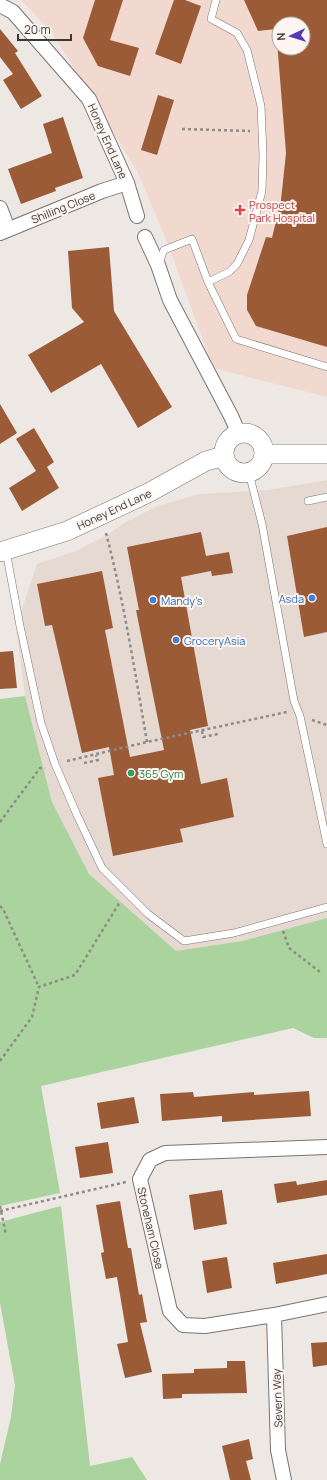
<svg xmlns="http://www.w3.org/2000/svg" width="327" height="1480" font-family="Manrope,sans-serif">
<rect width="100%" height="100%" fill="#eee8e4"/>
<path fill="#e6d9d2" d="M327,480v438l-85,23 -66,10 -87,-76 -37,-73 -27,-106 -9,-69 21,-63 39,-13 31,-16 19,-13 32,-16 41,-12 69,-4z"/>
<path fill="#f2d9d0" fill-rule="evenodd" d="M21,0h306v397l-114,-29 -44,-121 -31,-74 -85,-139zM279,24h24v24h-24z"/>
<path fill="#aad39e" d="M25,696l27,106 37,72 87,77 66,-10 85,-23v120h-13l-21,-10 -252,58 19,107 -60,13v-507z
M61,1206l29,260 42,-9 15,23h-147v-16l11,-47 4,-32 -15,-82v-81z"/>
<path fill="#9a5b36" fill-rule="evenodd" d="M95,0h28l-13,40 29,8 -9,28 -32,-10 -15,-28z
M174,0h11l16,6 -20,58 -26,-10z
M244,0h83v347l-71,-21 -9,-16v-15l19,-58 6,1 9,-38 5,-47 -10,-124 -18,2zM279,24h24v24h-24z
M0,29l18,22 -3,2 27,43 -21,13 -18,-29 10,-6 -13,-17z
M158,95l16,5 -17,55 -16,-5z
M63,117l20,61 -28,10 1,3 -35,13 -13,-35 44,-16 -9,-29z
M109,247l5,64 58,96 -34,21 -37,-64 -50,29 -23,-38 56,-33 -12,-14 -4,-57z
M0,404l17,29 -17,11z
M34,428l20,34 -7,5 12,21 -37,23 -13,-23 27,-17 -20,-32z
M327,527v105l-23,5 -17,-101z
M201,532l5,24 23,-4 4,21 -21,3 -1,-5 -30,6 27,149 -18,4 11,54 26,-6 7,39 -54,12 3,13 -70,14 -15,-78 16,-3 -5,-28 -27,6 -30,-128 -7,1 -8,-42 65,-13 11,57 -8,2 25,127 34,-7 -28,-140h3l-12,-63z
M13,651l4,37 -17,1v-37z
M309,1091l2,25 -89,6v-6l-60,5 -2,-27 33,-2 1,5 60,-5v3z
M134,1097l5,26 -38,6 -4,-26z
M108,1142l5,31 -33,5 -5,-31z
M327,1180v15l-50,8 -3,-19 22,-3 1,4z
M222,1190l5,34 -33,6 -5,-35z
M120,1201l8,47h3l8,47 3,-1 5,28 -7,1 12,49 -27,6 -8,-34 11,-2 -11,-65 -11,2 -5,-26 3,-1 -8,-47z
M327,1254v20l-51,10 -3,-21z
M227,1257l5,31 -25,5 -5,-32z
M327,1342v23l-14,2 -2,-24z
M227,1361h18l2,32 -65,1v4l-19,1 -1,-25 32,-1v-4l33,-1z
M249,1439l4,20 -7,2 5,19h-21l-8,-34z"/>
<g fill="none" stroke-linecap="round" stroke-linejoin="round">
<g stroke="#7a7471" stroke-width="8">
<path id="lane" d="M158,265l6,-15 28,-11 16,43 28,57 91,28
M208,282l21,-10 8,-8 12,-24 13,-49 1,-36 -2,-49 -14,-56 -10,-17 -26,-14 5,-19
M249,473l13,51 32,177 6,15 27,128
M308,501l19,-4
M6,551l14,75 21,97 14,41 22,51 25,53 46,46 36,27 50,-8 93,-26"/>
</g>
<g stroke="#7a7471" stroke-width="16">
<path id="street" d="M0,5l13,7 76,87 38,84 10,33
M0,208l8,21
M0,233l102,-42 25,-8
M145,237l13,28 12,35 61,116 8,18
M327,1147l-162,6 -15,7 -10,19 30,132 13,14 22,1 69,-11 53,-11
M274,1315l4,135 6,30"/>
</g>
<g stroke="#7a7471" stroke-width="20">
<path id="secondary" d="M224 453a20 20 0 1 1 40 0a20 20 0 1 1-40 0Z
M264,454h63
M0,552l67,-21 81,-38 58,-32 18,-5"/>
</g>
<path stroke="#8f8b88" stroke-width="2.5" stroke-dasharray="3 3" stroke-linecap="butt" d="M182,129l68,2
M106,533c18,69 29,139 41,209
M312,720l15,5
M202,731l1,6 15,-3
M67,761l80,-19 140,-30
M84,763l14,-3 -2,-5
M0,822l40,-54h5
M0,906l3,3 36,78
M283,931l6,17 31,24
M0,1061l32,-44 7,-30 36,-12 45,-73
M0,1206l6,29
M0,1211l126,-29"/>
<use href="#lane" stroke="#fff" stroke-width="7"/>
<use href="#street" stroke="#fff" stroke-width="14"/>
<use href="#secondary" stroke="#fff" stroke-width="19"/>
</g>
<path fill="#e0444e" stroke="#fcf5f1" stroke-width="1.5" d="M238 204h4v4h4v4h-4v4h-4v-4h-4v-4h4z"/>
<g fill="#3f7fe0" stroke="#fcf5f1" stroke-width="1.5">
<circle cx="312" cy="598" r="4"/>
<circle cx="153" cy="600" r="4"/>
<circle cx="176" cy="640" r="4"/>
</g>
<circle fill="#2e9e5b" stroke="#fcf5f1" stroke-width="1.5" cx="131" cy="773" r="4"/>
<g text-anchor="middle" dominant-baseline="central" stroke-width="4" stroke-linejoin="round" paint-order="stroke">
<g font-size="11" fill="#3b3937" stroke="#fcf5f1">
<text transform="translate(108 141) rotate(66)">Honey End Lane</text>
<text transform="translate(63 207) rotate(-22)">Shilling Close</text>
<text transform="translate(114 509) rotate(-25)">Honey End Lane</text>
<text transform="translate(151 1228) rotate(77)">Stoneham Close</text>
<text transform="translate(277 1398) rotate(-92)">Severn Way</text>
</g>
<g font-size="11" fill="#be3a42" stroke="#fcf5f1" text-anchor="start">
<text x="249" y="204">Prospect<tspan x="249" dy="13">Park Hospital</tspan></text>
</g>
<g font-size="11" fill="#366cbe" stroke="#fcf5f1" text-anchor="start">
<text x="304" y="598" text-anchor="end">Asda</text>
<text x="161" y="600">Mandy’s</text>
<text x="184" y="640">GroceryAsia</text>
</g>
<g font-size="11" fill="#27864d" stroke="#fcf5f1" text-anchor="start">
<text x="139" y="773">365 Gym</text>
</g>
</g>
<g transform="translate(291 36) rotate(266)"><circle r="19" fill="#fcf5f1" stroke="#afaaa7"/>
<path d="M0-3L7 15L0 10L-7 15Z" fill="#543bb3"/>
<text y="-6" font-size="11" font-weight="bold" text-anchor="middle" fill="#3b3937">N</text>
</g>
<path d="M18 34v6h53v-6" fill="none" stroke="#3b3937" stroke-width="2"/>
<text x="24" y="34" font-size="12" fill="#3b3937" stroke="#fcf5f1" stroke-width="3" paint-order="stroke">20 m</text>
</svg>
